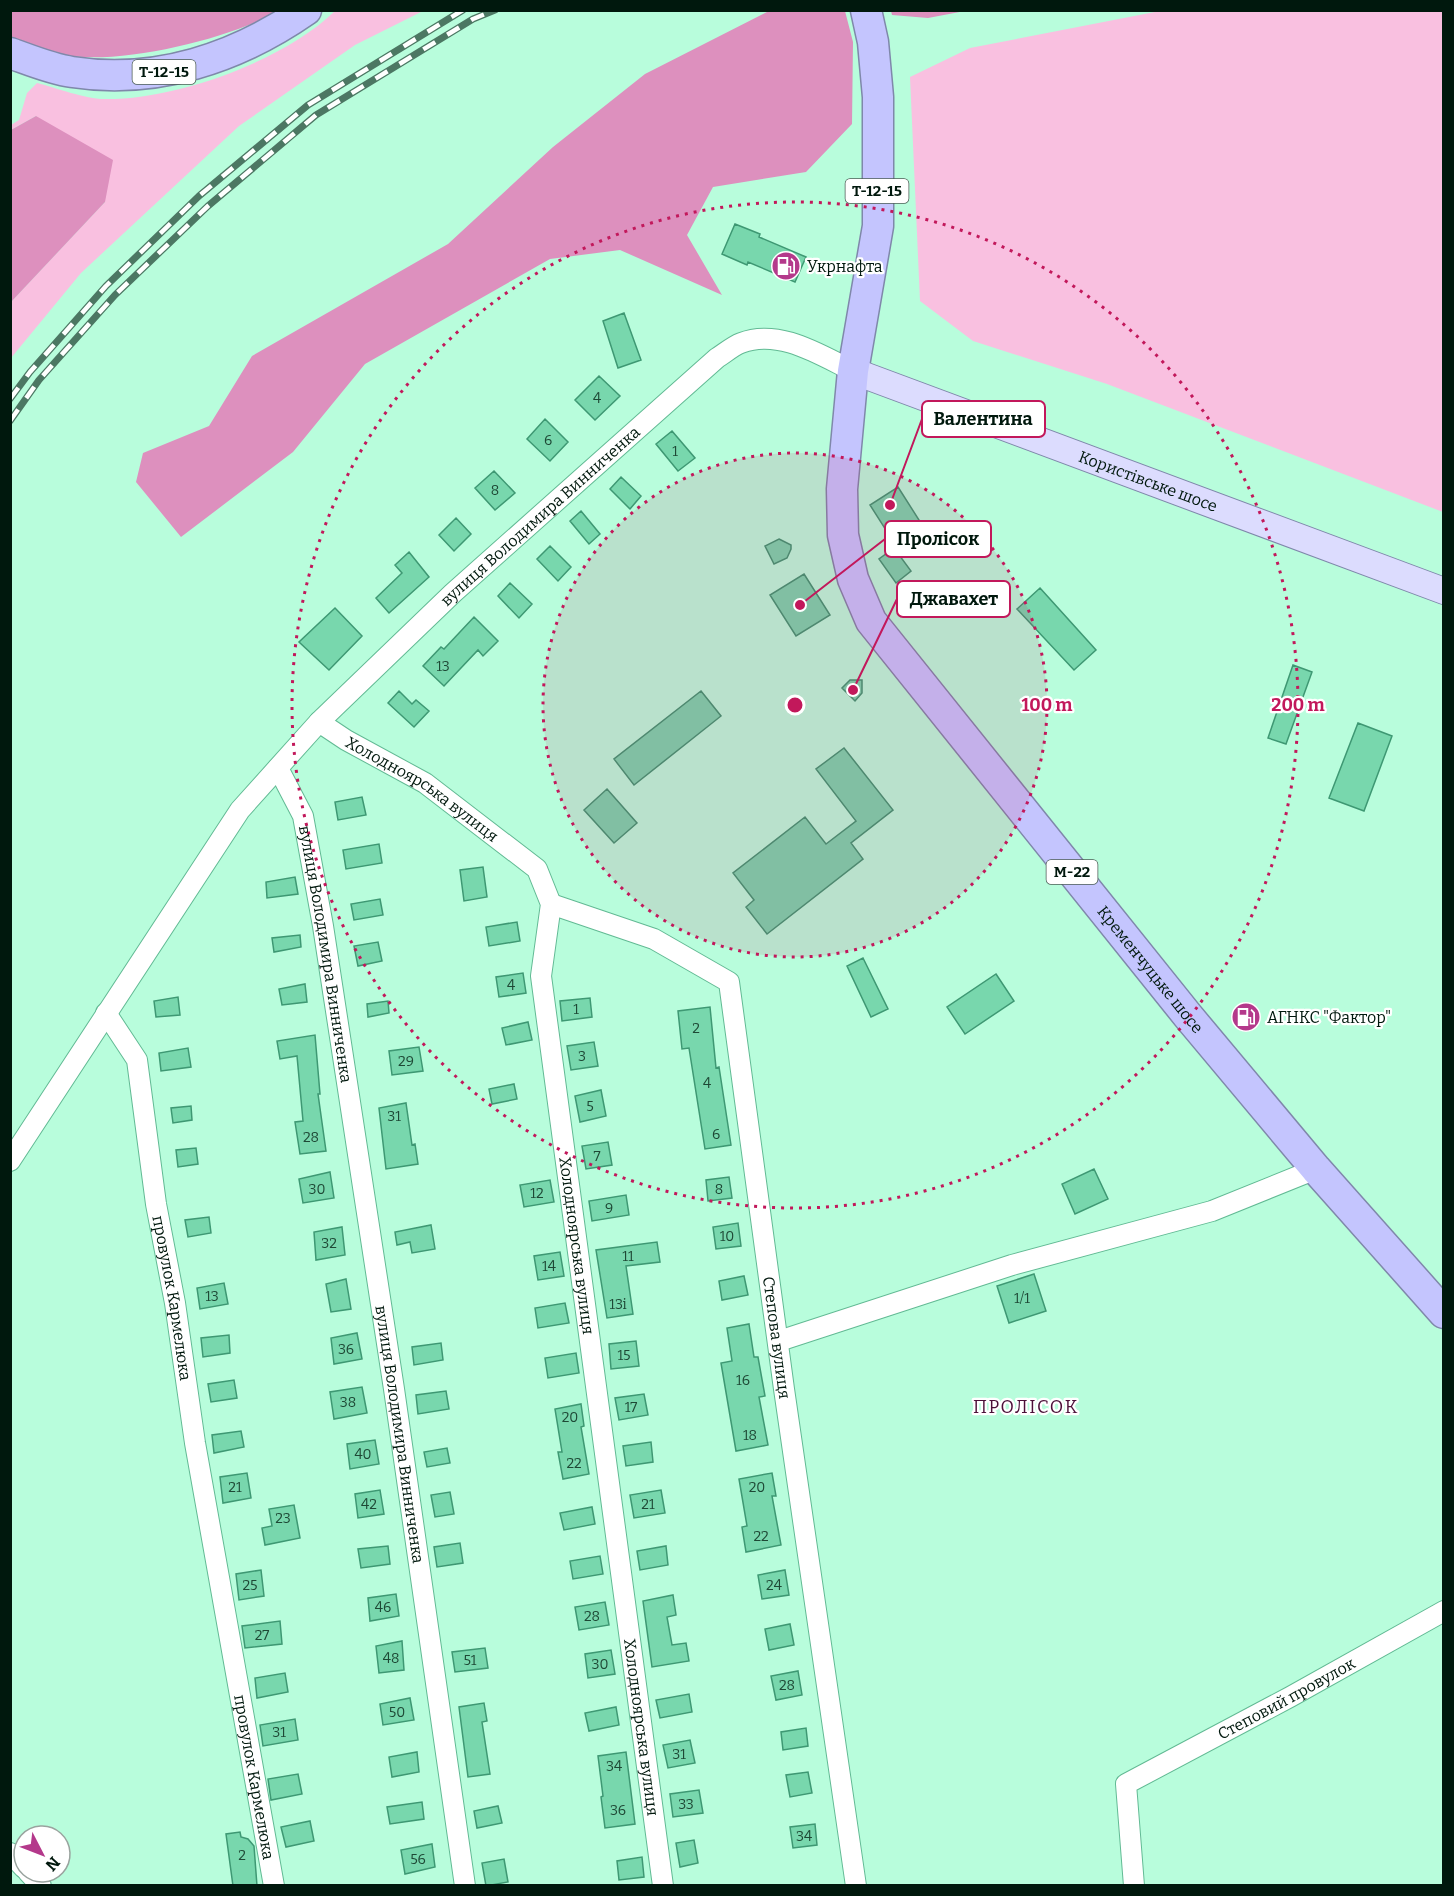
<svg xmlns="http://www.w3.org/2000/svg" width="1454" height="1896" font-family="Bitter,serif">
<rect width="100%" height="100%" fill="#b8fddc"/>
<path fill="#f9c0e0" d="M335,11h88l-68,34 -116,81 -158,147 -70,85v-56l94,-100 -69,-86 -25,14v-5l8,-5 8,-27 10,-10c19,5 49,16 67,16 73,1 179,-38 231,-88z
M1160,11h283v501l-336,-128 -134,-43 -53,-40 -10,-224 60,-29z"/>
<path fill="#dd90be" d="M11,11h267c-48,28 -164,56 -219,43 -16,-3 -33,-10 -48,-16z
M769,11h76l8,31 -1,82 -46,48 -93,15 -26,48 35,60 -102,-45 -70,9 -185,105 -72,88 -112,85 -45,-55 7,-29 66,-27 43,-70 196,-112 105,-97 92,-73z
M891,11v-1l74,1 -37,7 -36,-3z
M36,116l77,44 -8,42 -94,100v-172z"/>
<path fill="#78d7ad" stroke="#3e9873" stroke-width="1.5" d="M735,224l25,10 -1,3 47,20 -11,25 -47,-20 -1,3 -25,-11z
M624,313l17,47 -23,8 -15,-47z
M599,376l21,20 -25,24 -20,-20z
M545,419l23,23 -18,19 -23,-22z
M672,431l23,27 -17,13 -22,-27z
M494,471l21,22 -20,17 -20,-22z
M621,477l20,19 -11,13 -20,-20z
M898,487l21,33 -28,18 -21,-33z
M581,511l19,23 -11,10 -19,-23z
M456,518l15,16 -17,17 -15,-16z
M779,539l12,6v4l-4,9 -13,6 -9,-18z
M550,546l21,21 -13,14 -21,-22z
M894,548l17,23 -15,12 -17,-24z
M409,552l20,25 -40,36 -13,-15 26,-25 -7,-8z
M804,574l26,41 -34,21 -26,-41z
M510,583l22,21 -13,14 -21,-22z
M1040,588l56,62 -22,20 -57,-61z
M335,608l27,28 -33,34 -30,-28z
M474,617l24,24 -15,15 -5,-6 -34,36 -21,-20 18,-19 3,2z
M1293,665l19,7 -26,72 -18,-6z
M850,680h12v13l-7,8 -13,-13z
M399,691l13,13 4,-4 13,11 -15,16 -26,-24z
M701,691l20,25 -87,69 -20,-26z
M1358,723l34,13 -28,75 -35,-13z
M844,748l49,62 -42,33 12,16 -96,75 -21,-27 8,-7 -21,-27 72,-56 21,27 30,-23 -40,-52z
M607,789l30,34 -23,20 -30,-33z
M362,797l4,18 -28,5 -3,-18z
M379,844l3,19 -36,6 -3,-19z
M483,867l4,30 -23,4 -4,-31z
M295,877l3,17 -31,4 -1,-16z
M380,899l3,16 -29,5 -3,-16z
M517,922l3,19 -31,5 -3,-19z
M300,935l1,12 -27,5 -2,-14z
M378,942l4,19 -24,5 -4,-20z
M863,958l25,51 -17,8 -24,-51z
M523,973l3,20 -27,4 -3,-20z
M996,974l18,27 -49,33 -18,-27z
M305,984l2,18 -25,3 -3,-16z
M178,997l2,18 -24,2 -2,-16z
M590,998l2,19 -30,4 -2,-20z
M388,1001l1,12 -21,4 -1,-13z
M710,1007l6,61 3,-1 12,78 -26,4 -16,-101 -7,1 -4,-38z
M528,1022l4,18 -26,5 -4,-17z
M315,1035l5,59h-2l8,57 -26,3 -5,-32 8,-1 -6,-65 -17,3 -3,-18z
M594,1042l4,24 -27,4 -4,-24z
M419,1047l4,24 -31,4 -3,-24z
M188,1048l3,19 -30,4 -2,-18z
M514,1084l3,15 -25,5 -3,-15z
M601,1090l5,26 -26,6 -5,-26z
M406,1103l6,42 3,-1 3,20 -32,5 -7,-61z
M191,1106l1,14 -19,3 -2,-15z
M608,1142l4,23 -26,4 -4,-23z
M196,1148l2,16 -20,3 -2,-17z
M1094,1169l14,30 -33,15 -13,-30z
M330,1172l4,26 -31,5 -4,-24z
M729,1177l3,21 -24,3 -2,-21z
M550,1180l4,22 -30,5 -4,-22z
M626,1195l3,20 -37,6 -3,-20z
M209,1217l2,16 -23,4 -3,-17z
M738,1223l3,23 -25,3 -3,-22z
M431,1225l4,24 -23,4 -2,-11 -13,3 -2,-13z
M342,1227l3,28 -29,5 -2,-28z
M657,1242l3,20 -34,4 7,48 -26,4 -11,-68z
M560,1252l4,24 -26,4 -4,-24z
M1034,1274l12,37 -37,12 -12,-37z
M744,1276l4,19 -26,5 -3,-19z
M346,1279l5,30 -20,3 -5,-28z
M224,1283l4,21 -28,5 -3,-21z
M565,1303l4,20 -31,5 -3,-20z
M749,1324l5,33h4l7,39 -6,1 9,48 -32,6 -15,-88 11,-2 -5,-33z
M357,1333l5,26 -28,5 -3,-26z
M229,1335l1,18 -27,4 -2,-19z
M636,1341l3,25 -28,3 -2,-25z
M441,1343l2,17 -29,5 -2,-18z
M576,1353l3,20 -31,5 -3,-20z
M234,1380l3,18 -26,4 -3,-18z
M362,1387l5,26 -33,6 -4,-27z
M446,1391l3,18 -31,5 -2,-19z
M644,1394l4,21 -29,5 -4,-22z
M581,1404l3,22 -3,1 8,47 -26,5 -5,-27h4l-7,-43z
M241,1431l3,16 -30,6 -2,-18z
M375,1440l4,24 -29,5 -3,-25z
M651,1442l2,20 -27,4 -3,-20z
M447,1448l3,15 -23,4 -3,-15z
M247,1473l4,25 -28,5 -3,-26z
M772,1473l4,23h-4l9,49 -35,7 -4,-25 5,-1 -8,-47z
M380,1490l4,24 -26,4 -3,-24z
M661,1490l4,23 -31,5 -4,-23z
M450,1492l4,22 -19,3 -4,-22z
M294,1505l6,33 -35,7 -3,-17 10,-2 -3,-17z
M592,1507l3,17 -31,6 -4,-17z
M460,1543l3,20 -26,4 -3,-20z
M388,1546l2,18 -29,4 -3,-19z
M666,1546l2,19 -28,5 -3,-19z
M600,1556l3,18 -30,5 -3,-18z
M261,1570l3,26 -25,4 -3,-26z
M785,1570l4,25 -27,4 -4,-24z
M396,1594l3,22 -29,5 -2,-23z
M673,1595l3,20 -9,2 5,28 14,-2 3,18 -37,6 -9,-66z
M605,1602l4,23 -30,5 -4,-23z
M280,1621l2,23 -37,4 -3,-22z
M790,1624l4,21 -25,5 -4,-21z
M402,1641l2,29 -25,3 -3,-27z
M485,1648l3,20 -33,4 -3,-20z
M611,1650l4,24 -27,4 -3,-24z
M798,1671l4,24 -26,5 -5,-24z
M285,1673l3,19 -31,6 -2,-20z
M689,1694l3,18 -32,6 -4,-18z
M410,1698l4,22 -31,5 -3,-21z
M484,1703l3,18 -5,1 8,52 -22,3 -9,-70z
M616,1707l3,18 -30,6 -4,-18z
M295,1719l3,21 -35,6 -3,-21z
M806,1728l2,18 -25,4 -2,-18z
M690,1740l5,23 -27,5 -5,-23z
M417,1752l2,20 -27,5 -3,-20z
M626,1752l9,72 -30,4 -4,-31 2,-1 -5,-40z
M808,1772l4,21 -22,4 -4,-22z
M298,1774l4,20 -31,6 -3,-21z
M699,1790l4,23 -30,4 -3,-23z
M422,1802l2,17 -34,5 -3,-17z
M498,1806l4,17 -25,5 -3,-17z
M310,1821l4,20 -28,6 -5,-20z
M815,1824l2,21 -24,3 -3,-21z
M240,1832l1,5 7,2 6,7 3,40h-24l-7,-52z
M694,1840l4,23 -18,4 -4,-24z
M432,1844l3,23 -30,7 -4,-24z
M642,1857l2,20 -25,3 -2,-19z
M504,1859l4,23 -22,4 -4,-23z"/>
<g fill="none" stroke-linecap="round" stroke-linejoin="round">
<g stroke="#62ba94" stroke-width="22">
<g id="minor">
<path id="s1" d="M319,722l27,18 79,43 112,86 14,35 -10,72 122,910"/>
<path id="s2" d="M278,768l25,48 20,110 71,463 71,497"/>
<path id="s3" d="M551,904l103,35 75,43 55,407 72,497"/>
<path id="s4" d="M106,1013l31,47 19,144 19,99 20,140 79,443"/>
<path id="s5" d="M10,1161l230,-351 79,-88 134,-129 264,-235c8,-5 16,-12 24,-15 38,-15 79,12 112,28"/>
<path d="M779,1341l233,-76 200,-54 104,-42"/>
<path d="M10,1853l14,15"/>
<path d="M28,1872l13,14"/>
<path id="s6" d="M1134,1886l-8,-102 164,-87 154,-86"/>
</g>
</g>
<g stroke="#7f88aa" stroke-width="28">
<g id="major">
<path id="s7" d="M853,371l591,220"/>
</g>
</g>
<g stroke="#7f88aa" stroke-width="33">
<g id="highway">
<path id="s8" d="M866,10l7,32 5,55v129l-25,145 -11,118 1,46 10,44 18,42 317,395 128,153 128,144"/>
<path d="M10,53c20,7 41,16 62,19 84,13 165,-14 234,-62"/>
</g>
</g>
<use href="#minor" stroke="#fff" stroke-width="20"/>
<use href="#major" stroke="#dcdcfe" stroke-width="26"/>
<use href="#highway" stroke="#c4c5fe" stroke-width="30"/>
<g stroke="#4c7763" stroke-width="7">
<path id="rail" d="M10,399l20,-27 76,-86 93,-90 109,-91 155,-95
M10,421l29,-41 76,-85 93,-89 108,-91 157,-96 22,-9"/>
</g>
<use href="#rail" stroke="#fff" stroke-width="4.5" stroke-dasharray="14" stroke-linecap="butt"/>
</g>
<circle cx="795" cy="705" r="252" fill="#c2185b" fill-opacity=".12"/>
<g fill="none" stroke="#c2185b" stroke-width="3" stroke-dasharray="3 6">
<circle cx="795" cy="705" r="252"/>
<circle cx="795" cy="705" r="503"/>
</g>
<defs>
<g id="fuel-disc" transform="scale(1.5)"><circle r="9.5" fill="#b4398b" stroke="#fff"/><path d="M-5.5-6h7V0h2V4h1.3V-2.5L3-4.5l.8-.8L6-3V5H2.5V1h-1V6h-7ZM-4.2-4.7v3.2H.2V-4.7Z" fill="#fff"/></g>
</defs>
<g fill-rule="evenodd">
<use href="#fuel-disc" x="786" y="266"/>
<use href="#fuel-disc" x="1246" y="1017"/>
</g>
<g text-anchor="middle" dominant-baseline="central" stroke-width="4.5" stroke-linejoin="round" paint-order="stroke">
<g font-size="14" fill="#1e4835">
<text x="597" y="398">4</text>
<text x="548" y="440">6</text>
<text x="675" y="451">1</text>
<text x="495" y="490">8</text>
<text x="443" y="666">13</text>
<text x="511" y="985">4</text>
<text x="576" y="1009">1</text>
<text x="696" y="1028">2</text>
<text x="582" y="1056">3</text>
<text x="406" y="1061">29</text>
<text x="707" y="1083">4</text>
<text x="590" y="1106">5</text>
<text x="394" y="1116">31</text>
<text x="716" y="1134">6</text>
<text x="311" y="1137">28</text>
<text x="597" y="1156">7</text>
<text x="317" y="1189">30</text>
<text x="719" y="1189">8</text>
<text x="537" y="1193">12</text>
<text x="609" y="1208">9</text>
<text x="727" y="1236">10</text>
<text x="329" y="1243">32</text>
<text x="628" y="1256">11</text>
<text x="549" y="1266">14</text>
<text x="212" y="1296">13</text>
<text x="1022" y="1298">1/1</text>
<text x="618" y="1304">13і</text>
<text x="346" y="1349">36</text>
<text x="624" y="1355">15</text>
<text x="743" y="1380">16</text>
<text x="348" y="1402">38</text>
<text x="631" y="1407">17</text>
<text x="570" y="1417">20</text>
<text x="750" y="1435">18</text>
<text x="363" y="1454">40</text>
<text x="574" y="1463">22</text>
<text x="235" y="1487">21</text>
<text x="757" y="1487">20</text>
<text x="369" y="1504">42</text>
<text x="648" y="1504">21</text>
<text x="283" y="1518">23</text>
<text x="761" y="1536">22</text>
<text x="250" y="1585">25</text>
<text x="774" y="1585">24</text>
<text x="383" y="1607">46</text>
<text x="592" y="1616">28</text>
<text x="262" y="1635">27</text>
<text x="391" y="1658">48</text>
<text x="470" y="1660">51</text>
<text x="600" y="1664">30</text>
<text x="787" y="1685">28</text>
<text x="397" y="1712">50</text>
<text x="279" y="1732">31</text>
<text x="679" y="1754">31</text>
<text x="614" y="1766">34</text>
<text x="686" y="1804">33</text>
<text x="618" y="1810">36</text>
<text x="804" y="1836">34</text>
<text x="242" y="1855">2</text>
<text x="418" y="1859">56</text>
</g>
<g fill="#fff" stroke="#4c5d56" stroke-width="1.5">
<rect x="132.5" y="60" width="63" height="24" rx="4.5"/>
<rect x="845.5" y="179" width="63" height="24" rx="4.5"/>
<rect x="1046.5" y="860" width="51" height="24" rx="4.5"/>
</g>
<g font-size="15" font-weight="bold" fill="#00180d">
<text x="164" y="72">Т-12-15</text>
<text x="877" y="191">Т-12-15</text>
<text x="1072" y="872">М-22</text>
</g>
<g font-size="16" fill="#00180d" stroke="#fff" text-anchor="start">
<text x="807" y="266">Укрнафта</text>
<text x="1267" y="1017">АГНКС "Фактор"</text>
</g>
<g font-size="16" fill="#00180d" stroke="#fff">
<text stroke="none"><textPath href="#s7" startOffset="315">Користівське шосе</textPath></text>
<text stroke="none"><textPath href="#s5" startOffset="840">вулиця Володимира Винниченка</textPath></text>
<text stroke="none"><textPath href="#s1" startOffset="123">Холодноярська вулиця</textPath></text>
<text stroke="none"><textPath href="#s2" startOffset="194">вулиця Володимира Винниченка</textPath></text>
<text stroke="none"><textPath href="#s8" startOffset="1066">Кременчуцьке шосе</textPath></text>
<text stroke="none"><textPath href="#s1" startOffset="646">Холодноярська вулиця</textPath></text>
<text stroke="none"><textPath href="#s4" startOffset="297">провулок Кармелюка</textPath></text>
<text stroke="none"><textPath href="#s3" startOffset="554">Степова вулиця</textPath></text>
<text stroke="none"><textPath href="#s2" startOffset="680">вулиця Володимира Винниченка</textPath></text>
<text stroke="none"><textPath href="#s6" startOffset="284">Степовий провулок</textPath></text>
<text stroke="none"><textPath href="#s1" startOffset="1132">Холодноярська вулиця</textPath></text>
<text stroke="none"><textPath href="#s4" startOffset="783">провулок Кармелюка</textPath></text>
</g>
<g font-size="18" letter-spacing="1.5" fill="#4b1038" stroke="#fff">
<text x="1026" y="1407">ПРОЛІСОК</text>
</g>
</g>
<circle cx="795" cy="705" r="9" fill="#c2185b" stroke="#fff" stroke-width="3"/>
<g font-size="18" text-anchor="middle" font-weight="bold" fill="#c2185b" stroke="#fff" stroke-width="4.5" stroke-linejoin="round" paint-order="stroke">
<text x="1047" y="711">100 m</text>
<text x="1298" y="711">200 m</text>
</g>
<path fill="none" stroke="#c2185b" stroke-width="2" d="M890 505L922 419M800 605L885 539M853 690L897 599"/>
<g fill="#c2185b" stroke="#fff" stroke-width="2">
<circle cx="890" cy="505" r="6"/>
<circle cx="800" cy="605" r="6"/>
<circle cx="853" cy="690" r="6"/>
</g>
<g fill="#fff" stroke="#c2185b" stroke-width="2">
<rect x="922" y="401" width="123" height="36" rx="6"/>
<rect x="885" y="521" width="106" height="36" rx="6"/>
<rect x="897" y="581" width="113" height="36" rx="6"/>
</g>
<g font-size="18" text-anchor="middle" font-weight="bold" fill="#00180d">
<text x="983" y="425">Валентина</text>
<text x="938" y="545">Пролісок</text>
<text x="954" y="605">Джавахет</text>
</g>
<rect width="1454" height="1896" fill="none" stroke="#00180d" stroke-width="24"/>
<g transform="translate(42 1854) rotate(132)"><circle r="28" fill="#ffffff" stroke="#99a39e" stroke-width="1.5"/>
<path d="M0-4.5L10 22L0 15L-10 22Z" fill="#b4398b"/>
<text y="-9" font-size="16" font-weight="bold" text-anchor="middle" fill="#00180d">N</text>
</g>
</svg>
